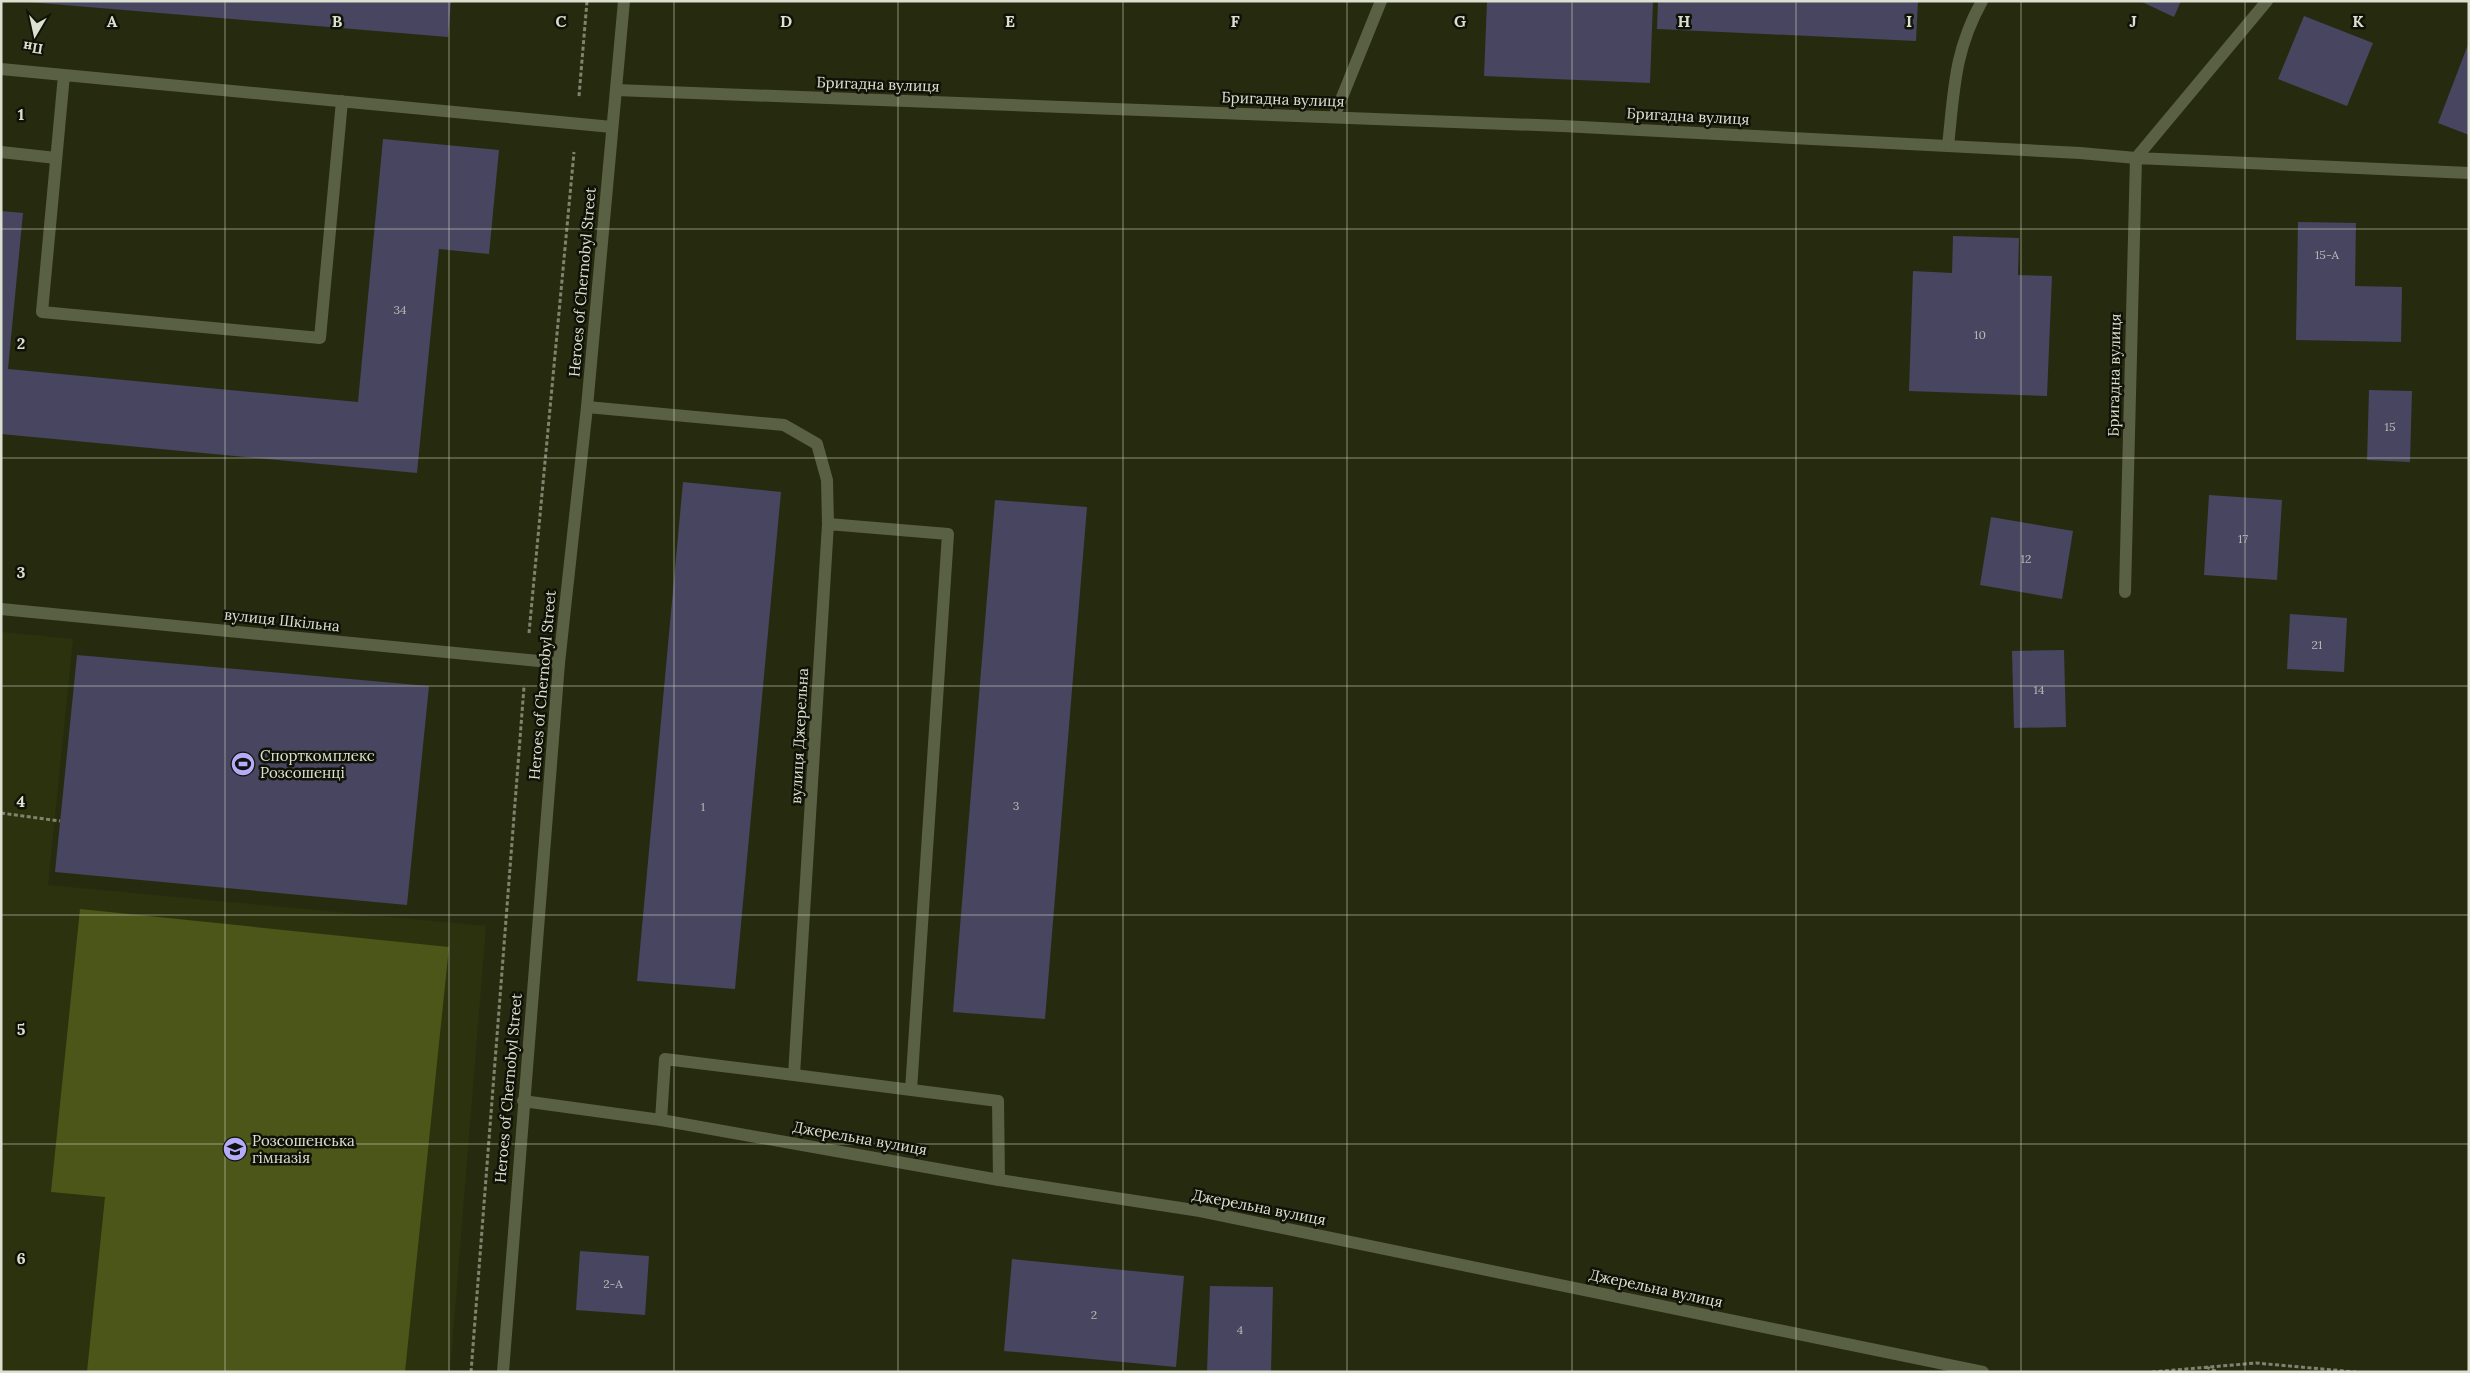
<svg xmlns="http://www.w3.org/2000/svg" width="2470" height="1373" font-family="Lora,serif">
<rect width="100%" height="100%" fill="#262b0f"/>
<path fill="#2c320e" d="M1,632l72,7 -25,246 438,41 -36,446h-449z"/>
<path fill="#4c5619" d="M80,909l369,38 -44,425h-318l18,-175 -54,-5z"/>
<path fill="#474560" d="M16,1h435l-3,36z
M1487,1h166l-3,82 -166,-7z
M1658,1h260l-2,40 -259,-12z
M2140,1h41l-7,16z
M2304,16l69,27 -26,63 -69,-27z
M2469,42v93l-31,-12z
M383,139l116,11 -10,104 -50,-5 -22,224 -416,-39v-223l22,2 -15,156 350,33z
M2298,222l58,1 -1,63 47,1 -1,55 -105,-2z
M1953,236l66,2 -1,37 34,1 -5,120 -138,-5 4,-120 39,2z
M2369,390l43,1 -2,71 -43,-2z
M683,482l98,10 -46,497 -98,-8z
M2209,495l73,5 -5,80 -73,-5z
M995,500l92,7 -42,512 -92,-7z
M1991,517l82,14 -11,68 -82,-14z
M2290,614l57,4 -3,54 -57,-3z
M2064,650l2,77 -52,1 -2,-77z
M77,655l352,31 -22,219 -352,-33z
M580,1251l69,5 -4,59 -69,-5z
M1012,1259l172,17 -8,91 -172,-16z
M1210,1286l63,1 -2,85h-64z"/>
<g fill="none" stroke-linecap="round" stroke-linejoin="round">
<path stroke="#80846e" stroke-width="3" stroke-dasharray="4 2.5" stroke-linecap="butt" d="M579,96l8,-95
M529,633l45,-481
M1,813l59,8
M2206,1367l12,5
M471,1372l53,-685
M2152,1372l104,-9 100,9"/>
<path stroke="#5a6043" stroke-width="12" d="M1,69l611,58
M64,75l-22,237 278,26 22,-237
M1,152l55,6
M587,407l197,18 33,19 10,36 1,44 -34,551 -129,-16 -4,61
M828,524l120,10 -37,556
M1,609l558,54
M794,1075l204,26 1,79"/>
<path stroke="#5a6043" stroke-width="12" d="M616,90l946,36 518,27 56,5 333,15
M1334,117l47,-116
M1948,146c6,-55 6,-95 34,-145
M2125,592l11,-434 131,-157
M523,1101l138,19 338,60 201,31 783,161
M503,1372l56,-709 28,-256 37,-406"/>
</g>
<path fill="none" stroke="#dce0d0" stroke-width="1" stroke-opacity="0.55" d="M225,1v1371M449,1v1371M674,1v1371M898,1v1371M1123,1v1371M1347,1v1371M1572,1v1371M1796,1v1371M2021,1v1371M2245,1v1371M1,229h2468M1,458h2468M1,686h2468M1,915h2468M1,1144h2468"/>
<defs>
<g id="stadium-disc" transform="scale(1.25)"><circle r="9.5" fill="#b4acf9" stroke="#101207"/><path d="M0-5a6.5 5 0 1 0 0 10a6.5 5 0 1 0 0-10ZM-3.5-1.8h7v3.6h-7Z" fill="#111"/></g>
<g id="school-disc" transform="scale(1.25)"><circle r="9.5" fill="#b4acf9" stroke="#101207"/><path d="M0-5L7-2L0 1L-7-2ZM-4 1L0 2.5L4 1V4Q0 6-4 4Z" fill="#111"/></g>
</defs>
<g fill-rule="evenodd">
<use href="#stadium-disc" x="243" y="764"/>
<use href="#school-disc" x="235" y="1149"/>
</g>
<g text-anchor="middle" dominant-baseline="central" stroke-width="5" stroke-linejoin="round" paint-order="stroke">
<g font-size="12" fill="#b7b9b4">
<text x="2327" y="254">15-А</text>
<text x="400" y="309">34</text>
<text x="1980" y="334">10</text>
<text x="2390" y="426">15</text>
<text x="2243" y="538">17</text>
<text x="2026" y="558">12</text>
<text x="2317" y="644">21</text>
<text x="2039" y="689">14</text>
<text x="1016" y="805">3</text>
<text x="703" y="806">1</text>
<text x="613" y="1283">2-А</text>
<text x="1094" y="1314">2</text>
<text x="1240" y="1329">4</text>
</g>
<g font-size="15" fill="#dce0d0" stroke="#101207">
<text transform="translate(878 84) rotate(2)">Бригадна вулиця</text>
<text transform="translate(1283 99) rotate(2)">Бригадна вулиця</text>
<text transform="translate(1688 116) rotate(3)">Бригадна вулиця</text>
<text transform="translate(582 282) rotate(-85)">Heroes of Chernobyl Street</text>
<text transform="translate(2114 375) rotate(-89)">Бригадна вулиця</text>
<text transform="translate(282 620) rotate(6)">вулиця Шкільна</text>
<text transform="translate(542 685) rotate(-85)">Heroes of Chernobyl Street</text>
<text transform="translate(799 736) rotate(-87)">вулиця Джерельна</text>
<text transform="translate(508 1088) rotate(-85)">Heroes of Chernobyl Street</text>
<text transform="translate(860 1138) rotate(10)">Джерельна вулиця</text>
<text transform="translate(1259 1207) rotate(11)">Джерельна вулиця</text>
<text transform="translate(1656 1288) rotate(12)">Джерельна вулиця</text>
</g>
<g font-size="15" fill="#dce0d0" stroke="#101207" text-anchor="start">
<text x="260" y="755">Спорткомплекс<tspan x="260" dy="17">Розсошенці</tspan></text>
<text x="252" y="1140">Розсошенська<tspan x="252" dy="17">гімназія</tspan></text>
</g>
</g>
<g font-size="16" text-anchor="middle" font-weight="bold" fill="#dce0d0" stroke="#101207" stroke-width="5" stroke-linejoin="round" paint-order="stroke">
<text x="112" y="27">A</text>
<text x="337" y="27">B</text>
<text x="561" y="27">C</text>
<text x="786" y="27">D</text>
<text x="1010" y="27">E</text>
<text x="1235" y="27">F</text>
<text x="1460" y="27">G</text>
<text x="1684" y="27">H</text>
<text x="1909" y="27">I</text>
<text x="2133" y="27">J</text>
<text x="2358" y="27">K</text>
<text x="21" y="120">1</text>
<text x="21" y="349">2</text>
<text x="21" y="578">3</text>
<text x="21" y="807">4</text>
<text x="21" y="1035">5</text>
<text x="21" y="1264">6</text>
</g>
<rect width="2470" height="1373" fill="none" stroke="#dce0d0" stroke-width="5"/>
<g transform="translate(35 35) rotate(189)" stroke="#101207" stroke-width="4" paint-order="stroke">
<path d="M0-4L9 19L0 12L-9 19Z" fill="#dce0d0"/>
<text y="-8" font-size="14" font-weight="bold" text-anchor="middle" fill="#dce0d0">Пн</text>
</g>
</svg>
